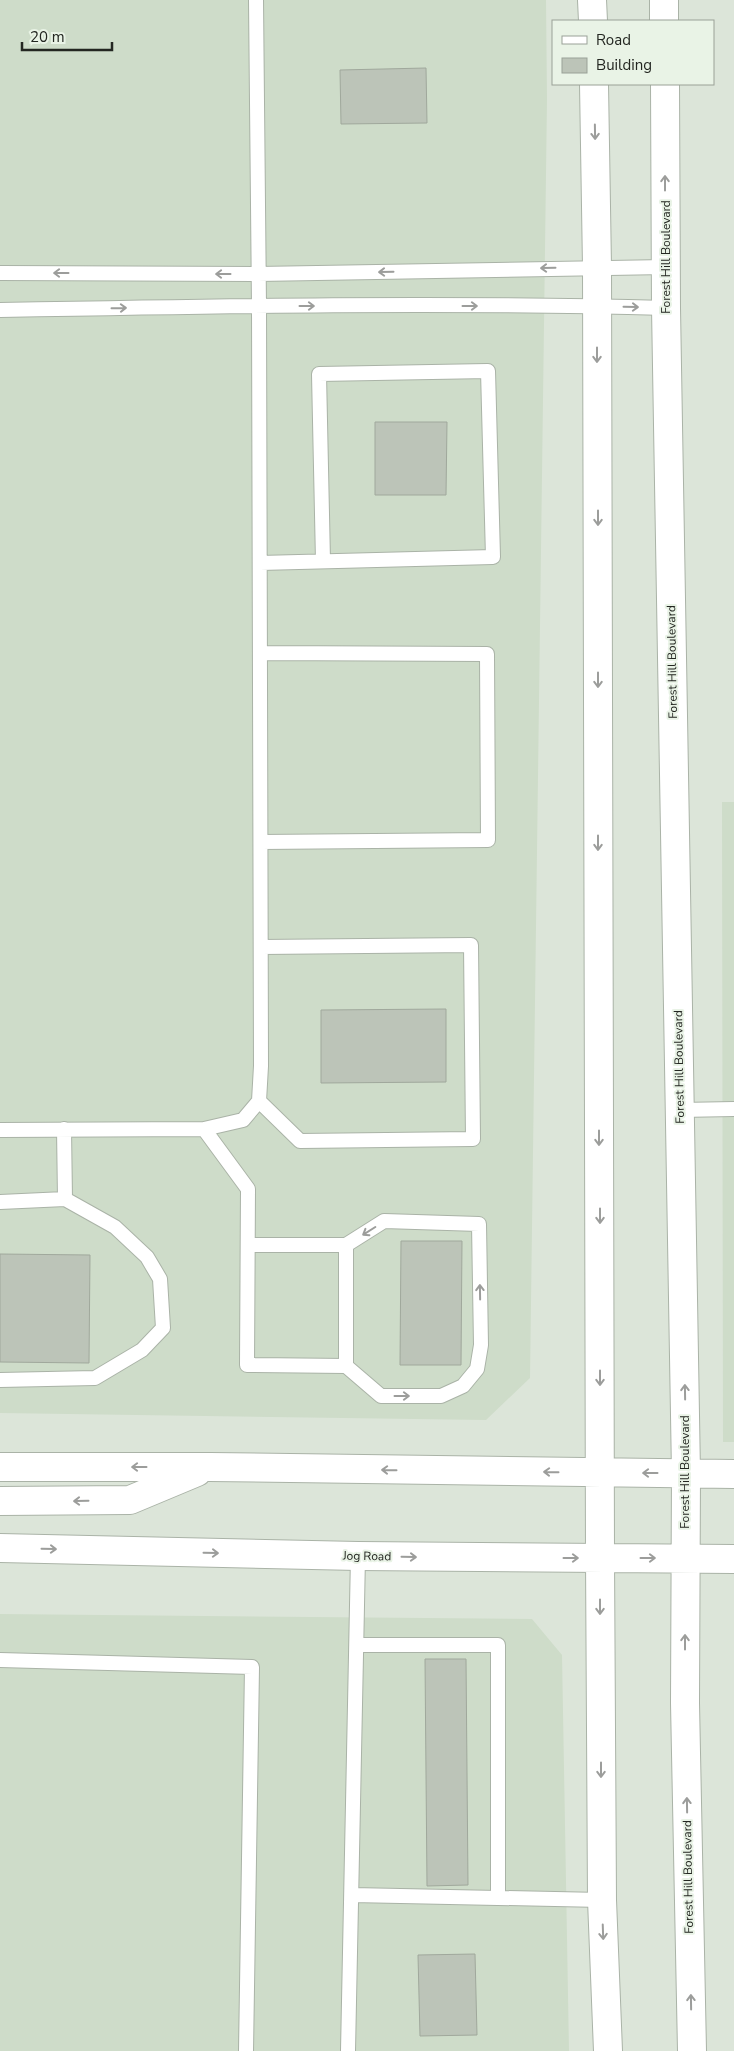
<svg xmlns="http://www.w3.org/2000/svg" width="734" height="2051" font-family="'Nunito Sans',sans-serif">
<rect width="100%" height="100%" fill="#dce5d9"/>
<path fill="#cedcc9" d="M0,0h546l1,99 -17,1279 -44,42 -486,-7z
M722,802h12v640h-11z
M0,1614l532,5 30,36 7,396h-569z"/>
<path fill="#bcc4b8" stroke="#a0a89c" d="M426,68l1,55 -86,1 -1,-54z
M375,422h72l-1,73h-71z
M446,1009v73l-125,1v-73z
M401,1241h61l-1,124h-61z
M0,1254l90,1 -1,108 -89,-1z
M425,1659h41l2,226 -41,1z
M475,1954l2,81 -57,1 -2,-81z"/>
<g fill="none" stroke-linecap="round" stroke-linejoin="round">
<g stroke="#aab3a7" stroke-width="16">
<path id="service" d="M0,273l258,1 408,-7
M0,310c222,-4 444,-8 666,-2
M260,563l233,-6 -5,-186 -169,3 4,187
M260,653l227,1 1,186 -227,2
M259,1101l41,40 173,-2 -2,-194 -210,2
M680,1110l54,-1
M64,1129l1,70
M204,1129l44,60 -1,176 99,1v-121h-98
M0,1130l204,-1 39,-9 16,-19 2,-35 -2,-760 -3,-306
M0,1202l65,-3 50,28 32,30 13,22 3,49 -21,22 -47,28 -95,2
M346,1245l38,-24 95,3 2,121 -4,24 -14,17 -22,10h-60l-35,-30
M357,1645h141v253
M0,1660l252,7 -6,384
M352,1895l250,5
M348,2051l10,-495"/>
</g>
<g stroke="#aab3a7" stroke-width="30">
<path id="secondary" d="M592,0l1,21
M664,0v21
M594,84l3,183 3,1291 2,342 6,151
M665,84l1,224 20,1165 -1,230 7,348
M0,1467h210l524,7
M0,1501l130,-1 67,-28
M0,1548l358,8 376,3"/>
</g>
<use href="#service" stroke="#fff" stroke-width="14"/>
<use href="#secondary" stroke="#fff" stroke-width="28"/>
</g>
<defs><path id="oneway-shaft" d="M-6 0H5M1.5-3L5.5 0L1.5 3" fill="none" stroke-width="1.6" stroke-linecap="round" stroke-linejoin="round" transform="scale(1.25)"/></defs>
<g stroke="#9c9d9b">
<use href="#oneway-shaft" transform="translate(595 132) rotate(89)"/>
<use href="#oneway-shaft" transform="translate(665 183) rotate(-90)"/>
<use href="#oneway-shaft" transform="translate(548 268) rotate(179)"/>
<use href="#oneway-shaft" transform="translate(386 272) rotate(179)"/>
<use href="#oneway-shaft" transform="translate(61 273) rotate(-180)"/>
<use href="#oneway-shaft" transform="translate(223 274) rotate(-180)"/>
<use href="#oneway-shaft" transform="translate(307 306)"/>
<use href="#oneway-shaft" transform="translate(470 306)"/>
<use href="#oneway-shaft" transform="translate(631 307) rotate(1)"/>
<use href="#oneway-shaft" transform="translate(119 308) rotate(-1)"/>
<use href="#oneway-shaft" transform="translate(597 355) rotate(90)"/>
<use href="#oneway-shaft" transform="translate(598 518) rotate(90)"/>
<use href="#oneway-shaft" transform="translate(598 680) rotate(90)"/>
<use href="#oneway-shaft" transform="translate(598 843) rotate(90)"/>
<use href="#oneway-shaft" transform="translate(599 1138) rotate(90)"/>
<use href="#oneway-shaft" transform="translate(600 1216) rotate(90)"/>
<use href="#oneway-shaft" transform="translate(369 1231) rotate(148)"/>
<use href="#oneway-shaft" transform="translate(480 1292) rotate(-91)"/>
<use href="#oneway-shaft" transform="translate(600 1378) rotate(90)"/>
<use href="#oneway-shaft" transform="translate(685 1392) rotate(-91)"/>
<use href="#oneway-shaft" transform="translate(402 1396)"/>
<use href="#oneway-shaft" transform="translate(139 1467) rotate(-180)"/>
<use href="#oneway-shaft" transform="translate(389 1470) rotate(-179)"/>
<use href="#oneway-shaft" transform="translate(551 1472) rotate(-179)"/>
<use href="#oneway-shaft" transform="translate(650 1473) rotate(180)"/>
<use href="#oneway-shaft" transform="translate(81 1501) rotate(179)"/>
<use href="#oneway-shaft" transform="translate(49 1549) rotate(1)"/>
<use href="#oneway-shaft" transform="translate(211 1553) rotate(1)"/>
<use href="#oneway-shaft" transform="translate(409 1557) rotate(1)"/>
<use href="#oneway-shaft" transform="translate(571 1558)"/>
<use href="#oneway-shaft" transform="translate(648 1558)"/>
<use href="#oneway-shaft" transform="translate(600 1607) rotate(90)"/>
<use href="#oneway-shaft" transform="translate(685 1642) rotate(-90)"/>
<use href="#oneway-shaft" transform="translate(601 1770) rotate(90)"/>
<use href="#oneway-shaft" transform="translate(687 1805) rotate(-91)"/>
<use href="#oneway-shaft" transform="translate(603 1932) rotate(88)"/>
<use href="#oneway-shaft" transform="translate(691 2002) rotate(-91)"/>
</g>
<g text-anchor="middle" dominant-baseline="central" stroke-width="4" stroke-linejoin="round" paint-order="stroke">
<g font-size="12" fill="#232621" stroke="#e9f3e6">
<text transform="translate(666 257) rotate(-90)">Forest Hill Boulevard</text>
<text transform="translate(672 662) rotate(-91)">Forest Hill Boulevard</text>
<text transform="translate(679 1067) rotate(-91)">Forest Hill Boulevard</text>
<text transform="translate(685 1472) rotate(-90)">Forest Hill Boulevard</text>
<text transform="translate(367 1556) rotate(1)">Jog Road</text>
<text transform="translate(688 1877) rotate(-91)">Forest Hill Boulevard</text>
</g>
</g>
<rect x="552" y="20" width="162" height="65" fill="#e9f3e6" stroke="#9aa197"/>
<rect x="562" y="36" width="25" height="8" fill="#ffffff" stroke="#9aa197"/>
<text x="596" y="45" font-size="15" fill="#232621">Road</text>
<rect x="562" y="58" width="25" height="15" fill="#bcc4b8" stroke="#9aa197"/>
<text x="596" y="70" font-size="15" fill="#232621">Building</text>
<path d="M22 42v8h90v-8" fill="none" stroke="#232621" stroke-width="2.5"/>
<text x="30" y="42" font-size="15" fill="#232621" stroke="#e9f3e6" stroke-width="4" paint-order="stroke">20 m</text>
</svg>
